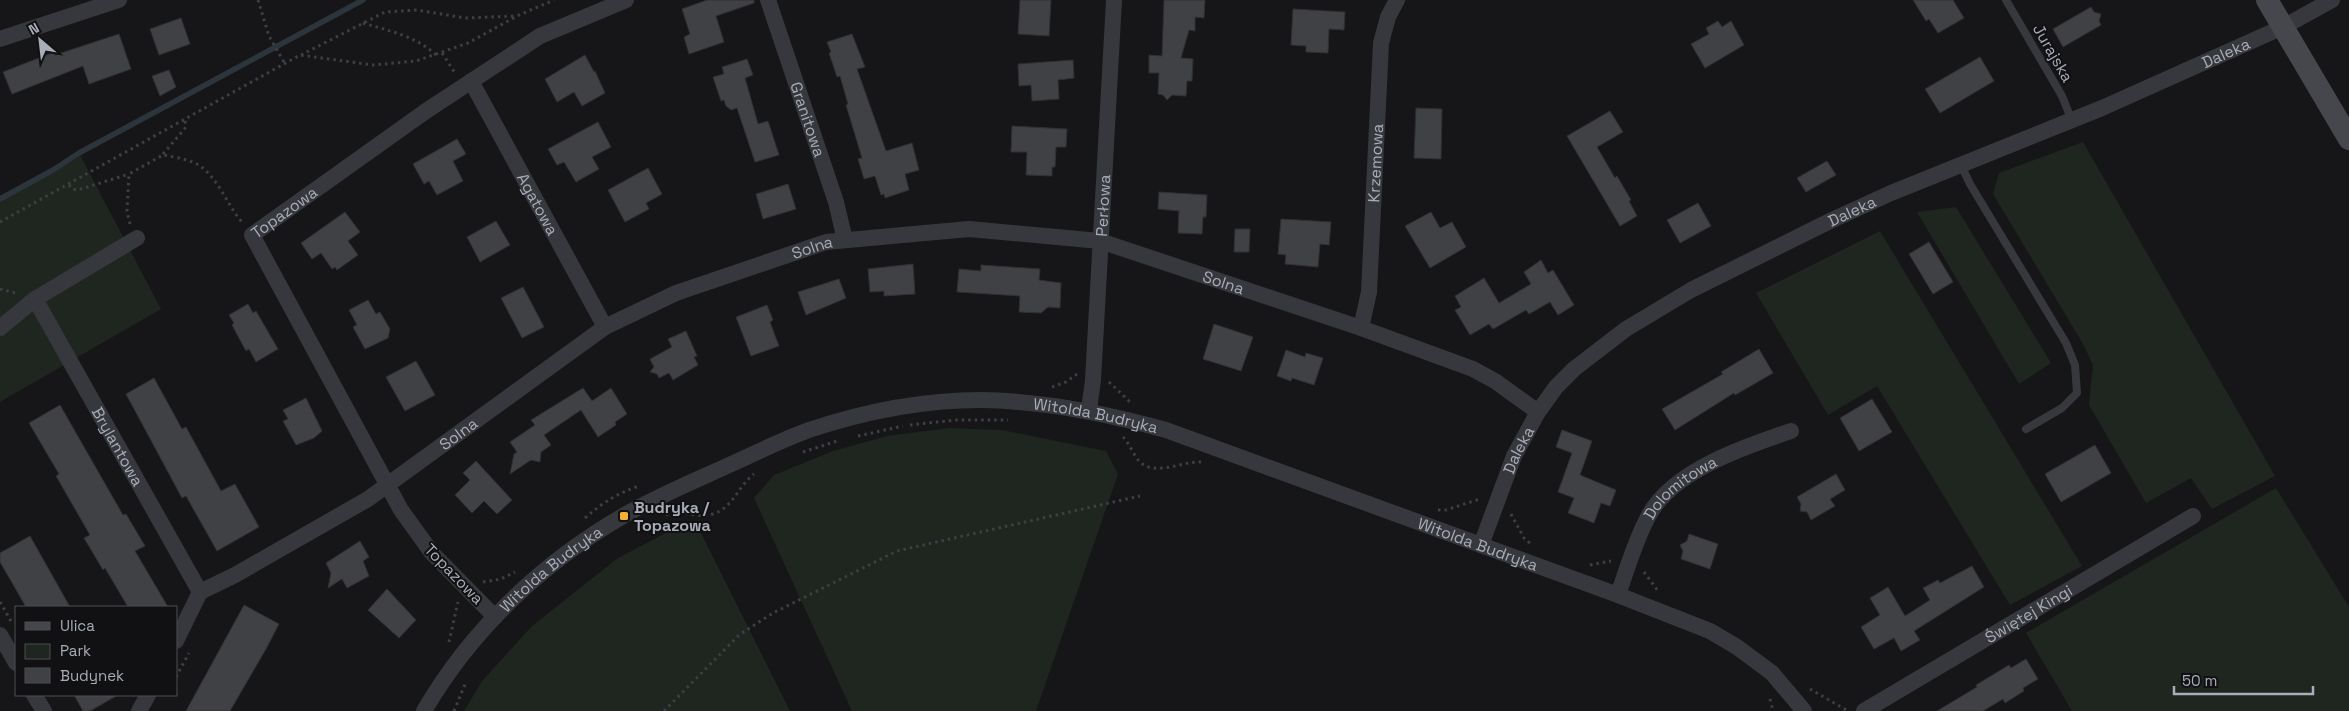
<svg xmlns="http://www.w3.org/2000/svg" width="2349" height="711" font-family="'Space Grotesk',sans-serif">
<rect width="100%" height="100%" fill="#161618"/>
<path fill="#1e261f" d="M2083,142l192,334 -63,33 -21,-31 -45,25 -57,-98 4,-40 -10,-21 -90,-150 6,-21z
M79,153l82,156 -161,93v-203l53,-29z
M1956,207l95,156 -32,21 -102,-172z
M1880,231l202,335 -72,39 -133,-219 -49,29 -72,-122z
M949,428l53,2 104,21 12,23 -82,237h-184l-98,-213 20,-23 59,-24 54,-15z
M2276,488l73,119v104h-277l-46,-78z
M683,524l14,1 93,186h-326l18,-30 50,-55 86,-68z"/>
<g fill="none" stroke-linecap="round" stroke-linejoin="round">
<path stroke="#2c353c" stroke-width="5.5" d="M0,199l53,-29 26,-17 284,-153"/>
</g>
<path fill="#404145" stroke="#303034" d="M707,0h47v3l-38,13 8,26 -35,12 -5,-17 6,-3 -8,-25z
M1020,0h31l-2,36 -31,-2z
M1164,0h41l-1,18 -9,-1v14l-6,-1 -8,28 12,1 -1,22h-5l-1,15 -14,-1 -5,5 -4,-5 -5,-1 1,-21h-10v-18l13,1z
M1913,0h40l11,18 -26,15 -9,-14 -3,2z
M2091,7l3,5 7,2 -2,7 2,4 -38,22 -10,-18z
M1293,9l52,3 -1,18 -15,-1 -1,24 -22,-1v-6l-15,-1z
M181,18l9,26 -31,11 -9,-26z
M1718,21l4,6 9,-6 13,24 -39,23 -14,-24 18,-10 -3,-6z
M119,34l12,35 -42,15 -6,-18 -71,28 -9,-22 51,-20 1,3z
M852,34l13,33 -8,2 29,82 26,-8 7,27 -14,4 4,16 -24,8 -1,-4 -3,1 -6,-19 -11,3 -6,-20 4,-1 -16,-53 2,-1 -8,-28 -3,1 -8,-24 2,-1 -4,-10z
M585,55l9,17 1,-1 10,22 -23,13 -8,-14 -17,10 -12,-23z
M1980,57l14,24 -54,32 -15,-24z
M747,59l6,16 -8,3 13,46 10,-3 11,34 -24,7 -18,-54 -6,2 -5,-4 -2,-6 -3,1 -8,-24 11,-3 -2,-7z
M1073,60l1,18 -16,2 1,19 -27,2 -1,-16 -12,1 -1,-22z
M169,70l7,17 -16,9 -8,-20z
M1416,108l26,1 -1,50 -27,-1z
M1610,111l13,21 -26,15 18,31 2,-2 14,24 -2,1 8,15 -17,10 -53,-90z
M598,122l13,25 -19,10 7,12 -23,13 -12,-20 -7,3 -9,-16z
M1012,126l55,3 -1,18h-10l-1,20h-3v9l-26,-1 1,-23h-16z
M457,139l9,15 -13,7 10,20 -26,14 -8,-14 -5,3 -11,-20z
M1827,161l9,14 -30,17 -9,-14z
M648,168l14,26 -16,9 3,6 -24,13 -17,-32z
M788,184l8,25 -33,10 -7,-25z
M1159,192l48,3 -1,22h-3l-1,17 -24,-1 1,-22 -21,-2z
M1698,203l13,23 -31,17 -13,-23z
M345,212l15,20 -12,9 10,14 -21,15 -2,-3 -3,2 -11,-16 -9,6 -11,-16z
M1431,212l9,16 12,-6 14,25 -36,21 -25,-42z
M1281,219l50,3 -2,23 -9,-1 -2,23 -33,-3 1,-9 -8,-1z
M496,221l14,24 -30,17 -13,-25z
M1235,229h15l-1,23h-15z
M1929,242l24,40 -20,12 -24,-40z
M1541,260l7,13 5,-3 21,35 -16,10 -8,-13 -21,12 -3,-4 -33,19 -4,-5 -19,11 -15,-25 6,-3 -6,-11 29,-18 15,25 32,-19 -7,-12z
M913,264l2,30 -31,2v-5l-14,1 -2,-23z
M981,265l59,4 -1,11 22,3 -1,25 -12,-1 -7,6 -22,-1 1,-16 -63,-4 2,-23 22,2z
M839,279l7,19 -40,17 -8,-23z
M523,287l21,40 -22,11 -21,-40z
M368,300l8,14 4,-2 10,17 -2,9 -23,11 -12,-22 4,-2 -8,-15z
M248,304l5,9 3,-2 22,38 -22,13 -7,-13 -3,2 -14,-26 2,-2 -5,-8z
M767,305l6,15 -3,2 9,24 -28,10 -15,-39z
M1214,324l39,13 -12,34 -38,-12z
M686,331l11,25 -3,1 4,8 -25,15 -4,-7 -10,5 -2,-4 -7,-2 4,-5 -4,-8 22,-12 -4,-8z
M1759,349l14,24 -38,22 -1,-2 -59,37 -13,-21 61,-35 -2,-2z
M1286,350l19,7 1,-4 17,5 -9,27 -22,-7 -1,3 -14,-5z
M416,361l19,34 -30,16 -19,-34z
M154,378l28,51 4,-2 35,64 14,-7 24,43 -42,24 -31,-55 -4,2 -56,-104z
M583,388l9,13 19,-13 16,26 -12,8 1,3 -18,12 -17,-27 -37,25 7,10 -10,7 -1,10 -9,-2 -21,14 4,-20 3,-2 -7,-10 25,-17 -4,-5z
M306,398l16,33 -8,7 -18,7 -13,-24 5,-2 -5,-9z
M1872,399l20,33 -33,19 -19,-33z
M60,405l63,110 3,-1 19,32 -10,5 33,56h-40l-23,-39 -2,2 -19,-32 6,-3 -34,-59 3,-2 -30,-51z
M1562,430l30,11 -12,34 36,15 -6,16 -9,-3 -7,20 -26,-10 6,-15 -16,-6 14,-39 -16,-6z
M2095,445l16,28 -50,29 -16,-28z
M476,461l36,39 -15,14 -13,-13 -12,12 -17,-18 15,-15 -7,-7z
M1836,474l9,16 -15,9 5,7 -24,14 -4,-8 -7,-1 1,-7 -4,-7z
M1689,534l29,10 -8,25 -29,-10 2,-8 -3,-6 7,-4z
M30,536l22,39 18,32h-44l-19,-33 -7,-12v-9z
M360,541l9,16 -6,4 6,15 -22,12 -5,-9 -14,9 3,-15 -5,-10z
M1972,566l12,21 -70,44 6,9 -19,11 -7,-13 -20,11 -13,-22 19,-12 -10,-17 18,-11 17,29 25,-16 -7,-12 15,-8 2,3z
M387,589l29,31 -17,18 -31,-28z
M244,605l35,19 -13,25 -36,62h-44z
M2026,659l12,20 -15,9 1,3 -19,12 -2,-4 -20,12h-46l40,-24 -1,-2 33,-20 2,3z
M74,695h44l-28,16h-7z"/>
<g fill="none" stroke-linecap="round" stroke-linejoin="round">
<path stroke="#3d3f44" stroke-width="3" stroke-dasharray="2.5 4" stroke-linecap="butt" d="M258,0l11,36 16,28
M363,23c26,8 53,13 73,32
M442,53l13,20
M301,55l84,-43 32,-2 48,8 51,-2
M163,154l23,-27 -1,-6
M69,185l3,4 6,1 51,-16
M0,222l300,-167 73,10 43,-4 52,-18 51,-28 35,-15
M130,224l-3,-13 2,-37 34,-19c11,2 24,4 34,9 21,12 30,42 46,59
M0,289l15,4
M1109,382l21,20
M1052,387l14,-5 11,-8
M910,425l45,-5h53
M858,436l45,-10
M1123,437c7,7 11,20 18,26 17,13 41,-2 60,-1
M803,452l37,-12
M1438,510h8l34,-11
M1511,514l13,24 7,6
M666,515c15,-6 32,4 47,-1 20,-6 25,-28 41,-40
M585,518c17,-15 33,-25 54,-32
M1590,565l21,-4
M1644,572l14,19
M483,582l18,-3 14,-7
M0,602l11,19
M449,642l9,-40
M176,677l13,-24
M1810,689l38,22
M1770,699l3,12
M454,711l12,-29
M664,711l75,-76 34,-22 124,-62 243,-55"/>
<path stroke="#37383d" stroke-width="8" d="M2006,0l56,96 10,25
M1961,165l9,19 96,159 9,22 2,28 -15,15 -36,21"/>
<g stroke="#37383d" stroke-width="16">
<path id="s1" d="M768,0l68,202 9,38"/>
<path d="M0,39l119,-39"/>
<path id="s2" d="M471,81l134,246"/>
<path id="s3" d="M35,299l165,293"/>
<path d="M0,328l35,-29 102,-61"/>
<path id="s4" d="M1361,328l8,-36 12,-249 7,-26 9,-17"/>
<path id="s5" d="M1089,410l4,-30 21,-380"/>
<path id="s6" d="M1481,545l33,-89 24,-44 18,-25 18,-18 52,-40 65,-39 141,-70 59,-27 211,-85 181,-81 49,-27"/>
<path id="s7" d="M1618,595c9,-26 17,-54 30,-78 23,-46 98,-71 143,-86"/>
<path id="s8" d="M495,617l-63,-64 -31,-43 -149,-275 174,-124 114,-75 86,-36"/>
<path d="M0,635l16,28"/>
<path id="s9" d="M176,641l24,-49 35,-17 133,-76 237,-172 71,-34 150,-51 143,-13 131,12 261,87 112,41 22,12 43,31"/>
<path d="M34,695l10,16"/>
<path d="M139,711l9,-16"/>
<path id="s10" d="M424,711c47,-81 118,-148 199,-195 33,-19 69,-34 104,-50 27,-12 54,-26 82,-36 54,-18 115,-30 172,-30 63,1 124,13 185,30l452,165 92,36 27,16 35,26 32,38"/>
<path id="s11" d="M1864,711l329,-195"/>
</g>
<path stroke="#45474d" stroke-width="22" d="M2267,0l82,139"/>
</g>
<rect fill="#f2b134" stroke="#111113" stroke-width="2" x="619" y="511" width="10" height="10" rx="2.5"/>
<g text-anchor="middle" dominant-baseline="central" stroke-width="4" stroke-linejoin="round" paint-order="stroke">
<g font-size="16" fill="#a8adb8" stroke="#111113">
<text stroke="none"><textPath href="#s6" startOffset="928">Daleka</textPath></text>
<text transform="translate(2053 53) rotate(60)">Jurajska</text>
<text stroke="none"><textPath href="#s1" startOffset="126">Granitowa</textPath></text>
<text stroke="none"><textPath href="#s4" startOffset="166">Krzemowa</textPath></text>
<text stroke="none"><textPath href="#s2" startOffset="140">Agatowa</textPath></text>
<text stroke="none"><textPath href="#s5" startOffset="205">Perłowa</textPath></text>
<text stroke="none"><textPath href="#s6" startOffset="522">Daleka</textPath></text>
<text stroke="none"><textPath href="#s8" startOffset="495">Topazowa</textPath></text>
<text stroke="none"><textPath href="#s9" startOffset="762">Solna</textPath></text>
<text stroke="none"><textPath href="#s9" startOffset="1182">Solna</textPath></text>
<text stroke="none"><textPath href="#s10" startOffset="778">Witolda Budryka</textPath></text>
<text stroke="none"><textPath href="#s9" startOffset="358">Solna</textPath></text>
<text stroke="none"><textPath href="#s3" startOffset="169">Brylantowa</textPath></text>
<text stroke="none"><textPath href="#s6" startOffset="102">Daleka</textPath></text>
<text stroke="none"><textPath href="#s7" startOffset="128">Dolomitowa</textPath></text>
<text stroke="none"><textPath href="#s10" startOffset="1182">Witolda Budryka</textPath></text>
<text stroke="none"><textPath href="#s10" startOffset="192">Witolda Budryka</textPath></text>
<text transform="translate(454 574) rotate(46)">Topazowa</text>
<text stroke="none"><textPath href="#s11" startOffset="191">Świętej Kingi</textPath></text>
</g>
<g font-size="16" font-weight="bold" fill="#a8adb8" stroke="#111113" text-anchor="start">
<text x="634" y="507">Budryka /<tspan x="634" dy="18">Topazowa</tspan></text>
</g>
</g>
<rect x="15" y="606" width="162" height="90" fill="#111113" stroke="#4d4f55"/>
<rect x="25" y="622" width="25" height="8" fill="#45474d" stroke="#4d4f55"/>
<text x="60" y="631" font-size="15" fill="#a8adb8">Ulica</text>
<rect x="25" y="644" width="25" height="15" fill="#1e261f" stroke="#4d4f55"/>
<text x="60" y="656" font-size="15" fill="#a8adb8">Park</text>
<rect x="25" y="668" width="25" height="15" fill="#404145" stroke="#4d4f55"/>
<text x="60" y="681" font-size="15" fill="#a8adb8">Budynek</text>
<g transform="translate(40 40) rotate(332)" stroke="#111113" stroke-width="4" paint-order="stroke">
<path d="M0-4L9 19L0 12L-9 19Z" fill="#a8adb8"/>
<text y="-8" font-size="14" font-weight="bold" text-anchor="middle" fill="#a8adb8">N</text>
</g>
<path d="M2174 686v8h139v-8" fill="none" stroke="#a8adb8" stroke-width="2.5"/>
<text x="2182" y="686" font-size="15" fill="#a8adb8" stroke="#111113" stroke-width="4" paint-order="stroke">50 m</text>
</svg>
